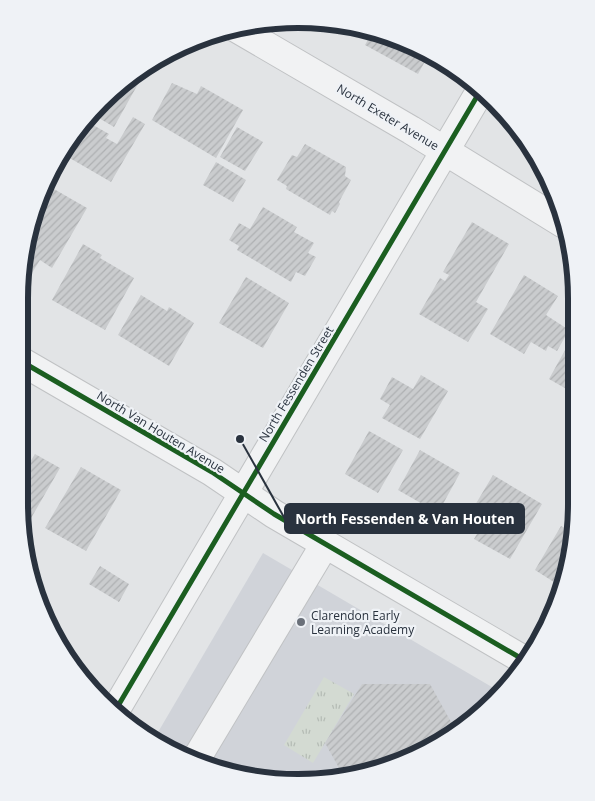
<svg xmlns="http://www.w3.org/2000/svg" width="595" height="801" font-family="'Open Sans',sans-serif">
<defs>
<pattern id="grass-tufts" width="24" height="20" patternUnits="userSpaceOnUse" patternTransform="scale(1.25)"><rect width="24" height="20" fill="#d3dad2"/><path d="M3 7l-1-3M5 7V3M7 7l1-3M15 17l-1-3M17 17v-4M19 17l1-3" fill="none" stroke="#b5bcb5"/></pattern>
<pattern id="building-hatch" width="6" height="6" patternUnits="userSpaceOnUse" patternTransform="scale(1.25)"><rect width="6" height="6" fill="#caccce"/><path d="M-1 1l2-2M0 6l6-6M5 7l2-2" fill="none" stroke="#aeb0b2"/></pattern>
</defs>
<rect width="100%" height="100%" fill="#e2e4e6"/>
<path fill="#d0d3d9" d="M263,553l234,137 -30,35 -63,36 -88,21 -73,-5 -69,-24 -20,-14z"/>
<path fill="url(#grass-tufts)" d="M324,677l30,17 -41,69 -29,-18z"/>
<path fill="url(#building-hatch)" d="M371,34l53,18 4,4 -10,18 -53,-29z
M148,66l-34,61 -22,-13 36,-38z
M172,83l25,11 4,-8 42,24 -27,48 -64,-38z
M133,117l12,7 -34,58 -50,-29 5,-10 20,-22 23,13 -3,4 11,6z
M237,127l26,15 -18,29 -25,-14z
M305,144l41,23 -1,9 6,4 -12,22 1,2 -5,9 -3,-2 -2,4 -44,-26 1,-3 -10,-6 15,-25 5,2z
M216,162l30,18 -13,22 -30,-17z
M47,185l40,23 -35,60 -12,-8 -10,16 -9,-6 7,-44z
M263,207l34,20 -3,5 20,11 -6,10 8,4 -11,19 -9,-4 -5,10 -54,-32 2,-4 -10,-6 10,-17 11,6z
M472,222l37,22 -33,58 12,7 -20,33 -49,-28 21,-36 5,3 4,-6 -6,-3z
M83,244l19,11 -2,3 34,20 -29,52 -53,-30z
M524,275l34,21 -12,19 23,15 -12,21 -9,-5 -2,5 -15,-9 -7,12 -34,-20z
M246,277l43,26 -26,45 -44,-25z
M141,295l26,16 2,-4 25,16 -25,43 -51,-31z
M574,334l1,49 -5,8 -21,-12z
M421,375l27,16 -28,48 -38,-21 8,-13 -10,-6 12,-22 21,12z
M369,431l34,19 -25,43 -33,-19z
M420,450l40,23 -22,40 -40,-23z
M35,454l25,14 -37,64 -4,-29v-47l11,6z
M81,467l40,23 -35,61 -41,-23z
M493,475l49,29 -32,55 -36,-20 8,-14 -14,-8z
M561,526l13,7 -12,57 -6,-4 1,-2 -22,-14z
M100,566l29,18 -10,18 -30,-18z
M362,684h68l26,47 -52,30 -61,14 -18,-32z"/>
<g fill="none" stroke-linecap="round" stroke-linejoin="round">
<g stroke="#c0c2c4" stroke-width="30">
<path id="minor" d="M236,28l175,102 153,94
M19,360l193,112 62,42 250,146
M115,711l364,-618
M195,761l130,-217"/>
</g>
<use href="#minor" stroke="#f1f2f3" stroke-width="28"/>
<g stroke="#eff2f6" stroke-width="8">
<path id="cycleway" d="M19,360l193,112 62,42 250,146
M115,711l364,-618"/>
</g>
<use href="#cycleway" stroke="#1b5e20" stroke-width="5"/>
</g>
<circle fill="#6a7079" stroke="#eff2f6" stroke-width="2" cx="301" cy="622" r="5"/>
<g text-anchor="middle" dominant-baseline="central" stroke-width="4.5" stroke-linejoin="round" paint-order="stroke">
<g font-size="12" fill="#29323e" stroke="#eff2f6">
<text transform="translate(388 117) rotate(31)">North Exeter Avenue</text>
<text transform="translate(296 384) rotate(-59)">North Fessenden Street</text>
<text transform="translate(161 432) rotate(31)">North Van Houten Avenue</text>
</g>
<g font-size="12" fill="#29323e" stroke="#eff2f6" text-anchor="start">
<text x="311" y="615">Clarendon Early<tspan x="311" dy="14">Learning Academy</tspan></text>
</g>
</g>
<path d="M0 0H595V801H0ZM298 28H298A270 270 0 0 1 568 298V504A270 270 0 0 1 298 774H298A270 270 0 0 1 28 504V298A270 270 0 0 1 298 28Z" fill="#eff2f6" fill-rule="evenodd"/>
<path fill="none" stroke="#29323e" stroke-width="6" d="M298 28H298A270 270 0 0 1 568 298V504A270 270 0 0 1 298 774H298A270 270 0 0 1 28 504V298A270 270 0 0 1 298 28Z"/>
<path fill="none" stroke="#29323e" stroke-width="2" d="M240 439L285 519"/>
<circle fill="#29323e" stroke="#eff2f6" stroke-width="2" cx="240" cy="439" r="5"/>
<rect fill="#29323e" stroke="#29323e" stroke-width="2" x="285" y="504" width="239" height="29" rx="5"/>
<g font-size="14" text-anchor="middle" font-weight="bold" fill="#fff">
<text x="405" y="524">North Fessenden &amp; Van Houten</text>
</g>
</svg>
